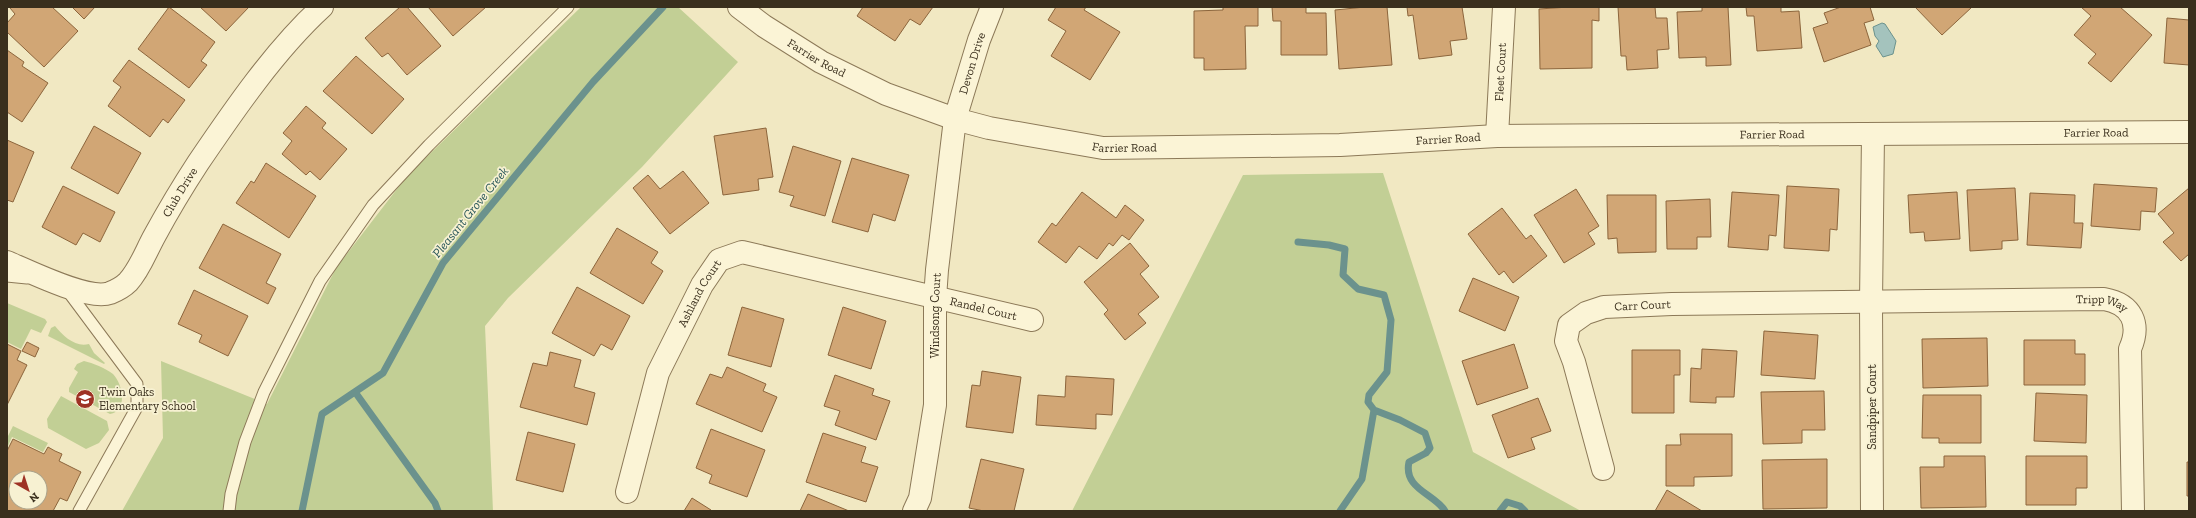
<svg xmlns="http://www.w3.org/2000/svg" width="2196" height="518" font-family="'Zilla Slab',serif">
<rect width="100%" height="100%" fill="#f1e8c2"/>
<path fill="#c2cf95" d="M581,7h97l60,55 -96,105 -134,131 -23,28 8,185h-371l41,-73 -2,-77 106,43 69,-136 71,-92z
M1383,173l90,279 108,59h-509l171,-336z
M7,303l38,16 2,3 -6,11 -10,-4 -10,20 -14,-7z
M55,326c8,10 21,22 34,18l5,9 11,10 -1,1 -56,-28 3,-8z
M84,361c9,2 21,7 29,13 10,10 15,37 -3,40l-41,-22v-4l9,-16 -4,-3 3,-5z
M61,396l46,25 2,9 -10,13 -13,6 -38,-21 -1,-9z
M13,426l35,17 -5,9 -31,-15 -5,11v-10z"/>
<path fill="#a4c3bd" stroke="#6b928d" d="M1882,23l3,1 11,17 -3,13 -10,3 -7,-11 3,-5 -4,-5 -2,-9z"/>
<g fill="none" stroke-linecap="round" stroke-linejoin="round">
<path stroke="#6b928d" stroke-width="7" d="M1298,242l31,3 16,4 -2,26 15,14 26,6 7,25 -4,52 -18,23 -1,7 6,8 -12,69 -22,32
M355,392l80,111 3,8
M1374,410l26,10 25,13 5,15 -4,5 -17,9c-6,27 26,32 36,49
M302,511l20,-97 61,-41 60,-110 150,-181 70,-75
M1500,511l7,-9 13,4 5,5"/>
</g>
<path fill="#d1a675" stroke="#8c653c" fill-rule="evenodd" d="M11,7h41l26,24 -34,36 -37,-35v-9l8,-9 -5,-6z
M72,7h23l-11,12z
M169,7l46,35 -14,19 6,4 -18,23 -51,-39z
M200,7h49l-23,24z
M400,7h7l34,39 -34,29 -19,-22 -6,4 -17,-19z
M428,7h58l-33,29z
M863,7h70l-13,18 -10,-6 -15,22 -38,-25z
M1056,7h30l-2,3 36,22 -30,48 -39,-24 15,-25 -18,-11z
M1223,7h35v19h-13l1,43 -42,1v-12h-10v-47l29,-1z
M1272,7h34v6h20l1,42h-46v-34h-8z
M1365,7h22l5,58 -53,4 -4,-59z
M1407,7h55l5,32 -17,2 2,14 -33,4 -6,-44 -5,1z
M1569,7h30v14l-7,-1v48l-52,1 -1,-60z
M1618,7h37l1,11h11l2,31 -12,1 1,18 -31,2 -1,-14h-5z
M1702,7h26l3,58 -25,1v-9l-27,1 -2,-46 25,-1z
M1746,7h35v5l18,-1 3,37 -45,3 -3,-35h-7z
M1841,7h29l4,13 -10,3 7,22 -47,17 -11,-34 15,-5 -4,-10z
M1915,7h57l-30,28z
M2081,7h39l32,28 -41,47 -23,-19 8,-9 -22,-19 17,-19z
M2167,18l22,2v45l-25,-2z
M7,50l17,12 -2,4 26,17 -26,39 -15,-10z
M356,56l48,43 -32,35 -49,-43z
M129,60l56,40 -17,23 -5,-4 -13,18 -42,-31 13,-19 -8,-6z
M306,106l20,17 -4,5 25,21 -27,31 -10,-9 -4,4 -24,-21 10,-13 -9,-8z
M94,126l47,27 -23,41 -47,-26z
M766,128l7,49 -15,2 1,11 -36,5 -9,-59z
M7,140l27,12 -21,50 -6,-2z
M793,146l48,15 -16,55 -35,-10 4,-10 -15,-4z
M852,158l57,17 -14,46 -22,-7 -5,18 -36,-10z
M266,163l50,33 -27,42 -53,-35 15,-22 3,2z
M683,171l26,32 -39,31 -37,-46 15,-13 12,14z
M2094,184l63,4 -2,24 -14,-1 -1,19 -49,-4z
M63,186l52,26 -15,30 -17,-9 -7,12 -34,-18z
M1787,186l52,3 -2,41 -7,-1 -1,22 -45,-3z
M2015,188l3,52 -16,1v8l-32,2 -3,-61z
M2189,188v66l-8,7 -18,-19 11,-9 -16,-19z
M1576,189l23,37 -11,7 7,11 -31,19 -30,-48z
M1082,192l34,26 9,-13 19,15 -15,20 -7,-5 -9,11 -4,-3 -12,16 -18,-13 -13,17 -28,-21 14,-19 4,3z
M1732,192l47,3 -3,41 -7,-1 -1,15 -40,-3z
M1957,192l3,47 -35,2 -1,-9 -14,1 -2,-38z
M2030,193l45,2 -1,28h9l-2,25 -54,-3z
M1607,195h49v57l-38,1 -1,-15 -9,1z
M1710,199l1,38h-14v12h-30l-1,-48z
M1502,208l24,31 5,-4 16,21 -34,27 -9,-12 -5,4 -31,-41z
M223,224l58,30 -15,29 10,5 -8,16 -69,-36z
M617,228l41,24 -7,11 12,8 -20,33 -53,-31z
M1130,243l19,23 -9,8 19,23 -21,17 8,9 -21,17 -21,-26 4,-4 -24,-28z
M1473,278l46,19 -14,34 -46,-20z
M577,287l53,29 -18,34 -11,-6 -7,12 -42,-23z
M194,290l54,26 -20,40 -29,-14 3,-7 -24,-11z
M742,307l42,12 -13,48 -43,-12z
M843,307l43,14 -15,48 -43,-14z
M1764,331l54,4 -3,44 -54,-4z
M1987,338l1,48 -65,2 -1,-49z
M2024,340h51v14h10v31h-61z
M27,342l12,6 -4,9 -13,-6z
M7,344l14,7 -4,9 10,5 -20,40z
M1514,344l14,44 -51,17 -15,-44z
M1702,349l35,2 -3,46h-18v6l-26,-1 1,-34 10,1z
M1632,350h48v25h-6v38h-42z
M550,352l31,8 -7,27 21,6 -8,32 -67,-18 13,-44 14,3z
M727,367l39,17 -3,7 14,6 -15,35 -66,-28 14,-30 12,4z
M982,371l39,6 -8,56 -47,-6 6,-42 8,1z
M835,375l39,14 -2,6 18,6 -14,39 -41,-15 5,-14 -16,-5z
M1066,376l48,3 -2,36 -16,-1v15l-60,-4 2,-30 27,2z
M1824,391l1,39h-23v13l-39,1 -2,-52z
M2036,393l51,2 -1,48 -52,-2z
M1923,395h58v48h-42v-5h-17z
M1538,398l13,33 -20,7 4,11 -27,9 -16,-43z
M711,429l54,21 -18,47 -38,-14 3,-8 -16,-7z
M528,432l47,12 -12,48 -47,-12z
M823,433l43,14 -5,15 17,5 -12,35 -60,-20z
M1680,434h52v42l-38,1v9h-28v-41h15z
M13,439l31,15 4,-7 7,4 7,3 -3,7 22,11 -14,29 -7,-3 -7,13h-46v-60zM16,478h24v24h-24z
M1944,456h41l1,51 -65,1 -1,-41h24z
M2026,456h61v32h-11v17h-50z
M981,459l43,10 -10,42h-30l-15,-3z
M1827,459v49l-64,1 -1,-49z
M2187,462h2v34h-2z
M1667,490l35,21h-47z
M808,494l41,17h-49z
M692,498l19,12v1h-27z"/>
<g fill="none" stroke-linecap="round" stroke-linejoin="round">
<g stroke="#8c7958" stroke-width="13">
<path id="service" d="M7,276l20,2
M67,290l70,94v23l-58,104
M229,511l2,-17 14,-52 19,-50 56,-111 53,-76 56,-60 139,-138"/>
</g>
<g stroke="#8c7958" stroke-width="24">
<g id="minor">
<path id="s1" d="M1497,136l7,-129"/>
<path id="s2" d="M7,262c22,9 81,39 103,31 5,-2 14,-7 18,-11 12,-13 18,-31 27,-47 13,-24 28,-49 43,-72 36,-53 77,-113 124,-156"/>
<path id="s3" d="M1603,469l-29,-107 -8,-21 3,-16 17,-12 18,-6 68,-3 432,-5c28,5 37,25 26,50l3,162"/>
<path id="s4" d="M627,492l31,-119 44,-88 17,-25 23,-8 290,68"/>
<path id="s5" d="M914,511l6,-13 15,-93v-107l2,-28 18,-151 24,-79 13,-33"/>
<path d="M1872,511l-1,-208 2,-169"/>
</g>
</g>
<g stroke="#8c7958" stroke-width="24">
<g id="tertiary">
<path id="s6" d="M739,7l25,19 57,36 65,32 69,25 34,9 114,20 237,-3 157,-9 692,-4"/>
</g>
</g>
<use href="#service" stroke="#fbf4d6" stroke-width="11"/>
<use href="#minor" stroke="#fbf4d6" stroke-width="22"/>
<use href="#tertiary" stroke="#fbf4d6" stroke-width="22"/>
</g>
<defs>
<g id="school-disc" transform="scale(1)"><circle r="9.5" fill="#9e3224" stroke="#f7f1d2"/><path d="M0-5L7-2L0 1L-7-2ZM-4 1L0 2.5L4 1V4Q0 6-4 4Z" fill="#fff"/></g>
</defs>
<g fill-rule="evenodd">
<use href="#school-disc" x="85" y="399"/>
</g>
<g text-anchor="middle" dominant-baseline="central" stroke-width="3.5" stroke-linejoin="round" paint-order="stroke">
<g font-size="12" fill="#3a2f1d" stroke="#f7f1d2">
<text stroke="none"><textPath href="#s6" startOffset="93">Farrier Road</textPath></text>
<text stroke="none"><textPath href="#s5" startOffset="454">Devon Drive</textPath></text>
<text stroke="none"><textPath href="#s1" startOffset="64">Fleet Court</textPath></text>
<text stroke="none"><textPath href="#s6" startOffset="1389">Farrier Road</textPath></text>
<text stroke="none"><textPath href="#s6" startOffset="1065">Farrier Road</textPath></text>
<text stroke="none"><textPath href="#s6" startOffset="741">Farrier Road</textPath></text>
<text stroke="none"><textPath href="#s6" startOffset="417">Farrier Road</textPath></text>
<text stroke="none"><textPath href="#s2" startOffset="234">Club Drive</textPath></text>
<text stroke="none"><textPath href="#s4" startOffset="213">Ashland Court</textPath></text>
<text stroke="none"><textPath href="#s3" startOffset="228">Carr Court</textPath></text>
<text stroke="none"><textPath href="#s3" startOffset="688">Tripp Way</textPath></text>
<text stroke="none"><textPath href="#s4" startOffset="524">Randel Court</textPath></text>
<text stroke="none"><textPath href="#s5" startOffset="198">Windsong Court</textPath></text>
<text transform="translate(1872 407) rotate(-90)">Sandpiper Court</text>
</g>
<g font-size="12" fill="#3a2f1d" stroke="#f7f1d2" text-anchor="start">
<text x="99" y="392">Twin Oaks<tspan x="99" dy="14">Elementary School</tspan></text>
</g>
<g font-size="13" font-style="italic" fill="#2b585b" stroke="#f7f1d2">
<text transform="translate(470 212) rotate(-51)">Pleasant Grove Creek</text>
</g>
</g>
<rect width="2196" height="518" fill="none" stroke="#3a2f1d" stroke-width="16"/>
<g transform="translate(28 490) rotate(141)"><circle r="19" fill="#f7f1d2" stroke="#aba38a"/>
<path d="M0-3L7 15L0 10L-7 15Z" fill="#9e3224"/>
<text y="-6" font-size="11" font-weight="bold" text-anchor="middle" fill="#3a2f1d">N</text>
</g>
</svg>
